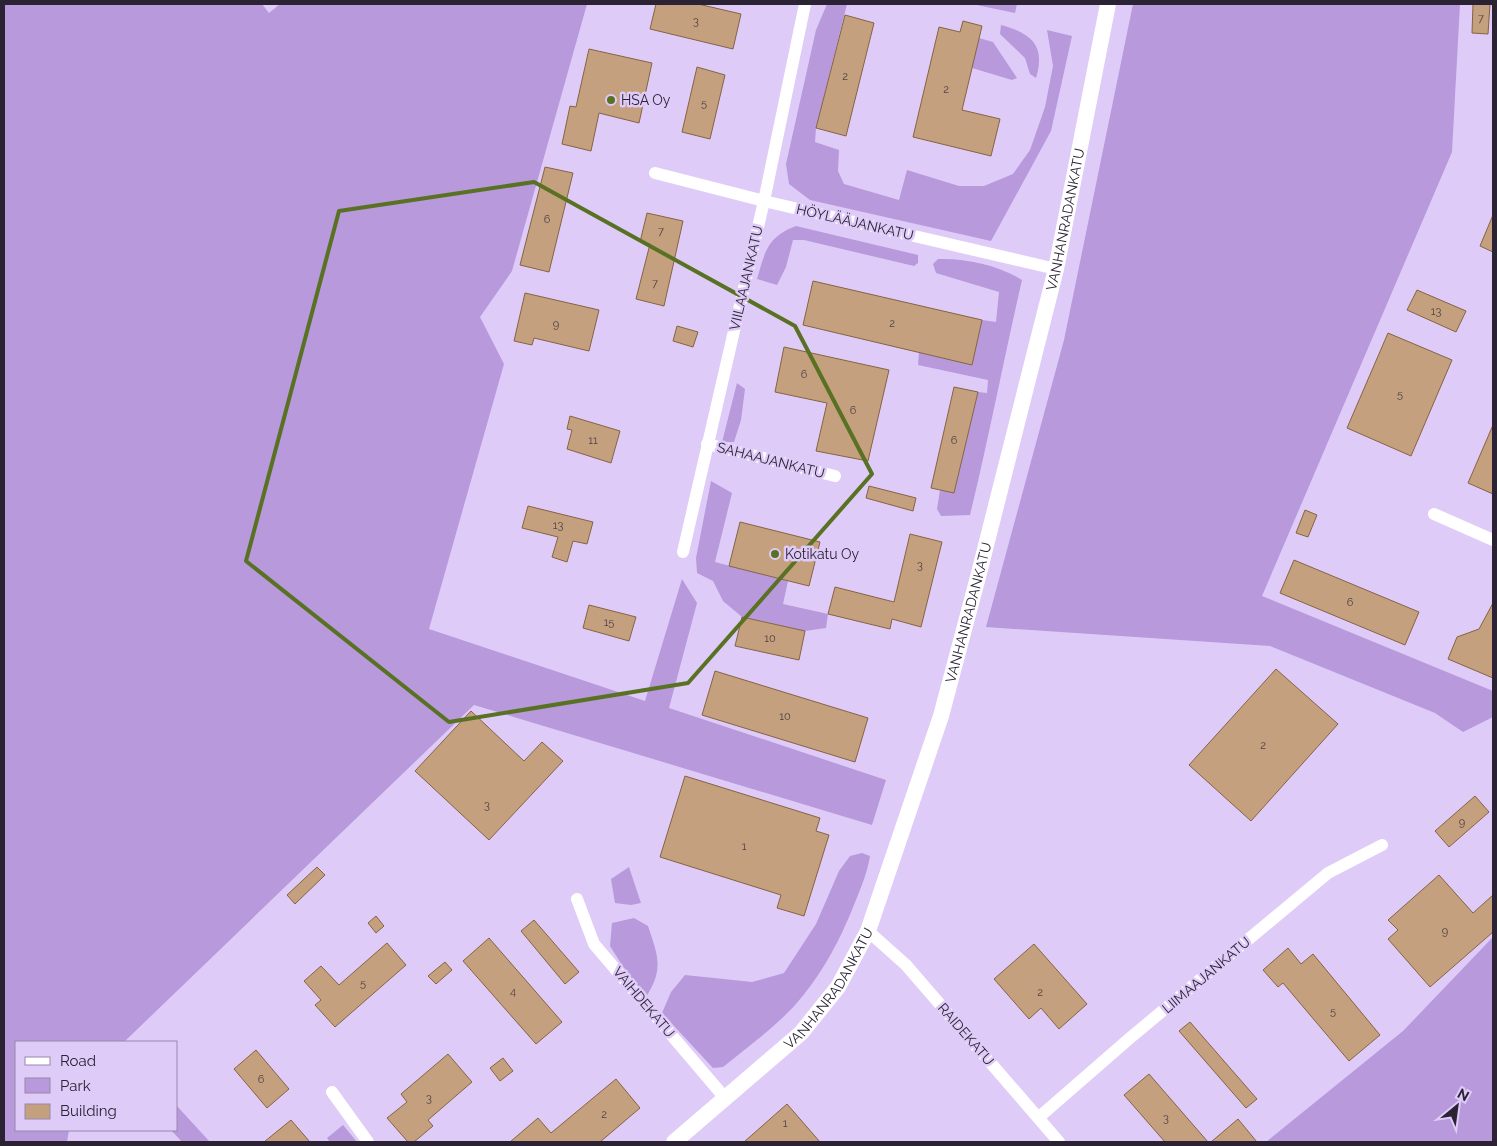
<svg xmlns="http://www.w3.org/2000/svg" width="1497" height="1146" font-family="Raleway,sans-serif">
<rect width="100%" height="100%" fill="#dfcbf8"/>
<path fill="#b799dc" d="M4,4h258l7,9 11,-9h307l-75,267 -32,46 24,47 -75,265 216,72 37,-122 15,24 -28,105 217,72 -14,45 -398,-120 -350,337h-108v88h53l-2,12h-63z
M827,4h20l-31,124 -1,14 24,8 -1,21 6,13 55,16 8,-30 52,16h25l29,-12 17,-24 15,-43 8,-41 -6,-36 25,6 -21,95 -60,110 -181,-41 -21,-16 -3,-20 30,-134z
M972,4h45l-2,9z
M1133,4h327l-8,148 -190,444 231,95v26l-30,15 -28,-19 -165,-67 -284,-19 78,-287z
M1001,25c30,8 45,20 35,53l-6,-4 -5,-16 -25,-24z
M979,38l14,4 24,36 -5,2 -40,-12z
M796,226l122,29v8l-4,3 -110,-26h-11l-7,27 -9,18 -20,-6c8,-27 10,-42 39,-53z
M938,259c28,-1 60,6 84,21 -18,78 -33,157 -52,235l-29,1 -4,-7 3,-19 14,3 24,-101 9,1 1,-13 -70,-15 1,-13 53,12 10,-44 14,2 3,-30 -63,-19 -3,-9z
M737,383l8,6 -4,31 -7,22h-12z
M711,481l21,12 -17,69 73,19 -5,23 45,10 -2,14 -21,3 -63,-14 -19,-16 -10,-20 -16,-8 -1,-15z
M862,853l8,3c-3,19 -11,36 -18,54 -12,29 -27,58 -47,83 -22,29 -54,51 -82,74l-10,1 -51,-55 9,-21 14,-17 67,7 32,-9 32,-49 23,-53 11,-15z
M629,867l12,36 -10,2 -16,-2 -4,-24z
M634,918l14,8c10,30 16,43 -2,71l-24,-32 -12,-19 2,-23z
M1493,937v205h-227l137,-111z
M176,1105l34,37h-28l-11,-12h5z
M343,1125l14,17h-27l-3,-4z"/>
<path fill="#c4a07e" stroke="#856342" d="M656,4h42l43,10 -8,35 -83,-20z
M1473,4h17l-2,30 -16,-1z
M845,15l29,8 -28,113 -30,-8z
M963,21l19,5 -20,84 38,9 -9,37 -78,-19 26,-110 21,5z
M589,49l63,14 -13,60 -40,-10 -8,38 -29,-7 8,-38 6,1z
M697,67l28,8 -15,64 -28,-7z
M545,167l28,6 -24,99 -29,-7z
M647,213l36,8 -19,85 -28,-7 14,-55 -10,-2z
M1493,215v37l-13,-6z
M813,281l169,39 -10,45 -169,-40z
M1417,290l49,21 -10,21 -49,-22z
M525,293l74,17 -10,41 -55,-13 -2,7 -18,-4z
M677,326l21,6 -5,15 -20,-6z
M1388,333l64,27 -41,96 -64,-28z
M784,347l105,23 -21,91 -52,-10 11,-48 -52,-11z
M954,387l24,5 -24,101 -23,-5z
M570,416l50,15 -9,32 -44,-14 5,-19 -5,-1z
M1493,425v69l-25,-11z
M869,486l47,12 -3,13 -47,-13z
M528,506l65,16 -6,22 -14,-3 -6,21 -15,-5 6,-20 -36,-9z
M1305,510l12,5 -9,22 -12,-4z
M740,522l80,20 -11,44 -80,-20z
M910,534l32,8 -21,85 -29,-8 -2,10 -62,-15 7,-27 59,15z
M1294,560l125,52 -14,33 -125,-52z
M1493,603v75l-45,-19 9,-22 22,-8z
M589,605l47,12 -7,24 -46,-13z
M742,617l63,14 -6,29 -64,-14z
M1276,669l62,55 -87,97 -62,-56z
M715,671l153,47 -13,44 -153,-47z
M471,711l53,50 18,-19 21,19 -74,79 -74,-69z
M685,776l135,42 -4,13 13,4 -25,81 -27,-8 4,-13 -121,-38z
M1475,796l14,16 -40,35 -14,-16z
M317,867l8,8 -30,29 -8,-9z
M1439,875l34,38 20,-18v37l-63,55 -42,-48 10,-9 -10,-10z
M376,916l8,10 -8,7 -8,-10z
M534,920l45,52 -14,12 -44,-53z
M489,938l73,84 -26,22 -73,-83z
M387,943l19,22 -71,62 -20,-22 6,-5 -17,-19 17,-15 18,19z
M1034,944l53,60 -28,25 -18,-21 -12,11 -35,-40z
M1288,948l13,16 12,-10 67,81 -31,26 -66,-78 -5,4 -15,-17z
M445,962l7,8 -16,14 -8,-8z
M1190,1022l67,77 -11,9 -67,-77z
M256,1050l33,39 -22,19 -33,-39z
M448,1054l24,28 -44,38 5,6 -19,16h-6l-21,-24 20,-16 -6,-8z
M503,1058l10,13 -13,10 -10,-13z
M1149,1074l59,68h-43l-41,-47z
M616,1079l24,29 -40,34h-90l28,-24 13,15z
M787,1104l33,38h-76z
M1238,1119l19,23h-46z
M291,1120l19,22h-46z"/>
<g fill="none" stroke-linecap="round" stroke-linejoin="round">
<path stroke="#fff" stroke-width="12" d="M655,173l109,28 292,68
M707,444l128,32
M1434,514l59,26
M683,552l81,-351 41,-197
M577,899l17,45 131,154
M868,931l38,34 153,177
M332,1092l36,50
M1038,1118l92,-80 198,-165 54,-28"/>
<path stroke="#fff" stroke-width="16" id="s1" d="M674,1142l127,-109 37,-46 30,-56 73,-215 37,-139 78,-308 52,-265"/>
</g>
<path fill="none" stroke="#597122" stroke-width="4" stroke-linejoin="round" d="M534,182l261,144 77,148 -184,209 -239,39 -203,-161 93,-350z"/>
<g fill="#597122" stroke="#dfcbf8" stroke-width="2">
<circle cx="611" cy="100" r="5"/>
<circle cx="775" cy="554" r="5"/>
</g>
<g text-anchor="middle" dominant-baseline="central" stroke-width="5" stroke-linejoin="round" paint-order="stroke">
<g font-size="11" fill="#514246">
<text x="1481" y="18">7</text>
<text x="696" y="21">3</text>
<text x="845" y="76">2</text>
<text x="946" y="89">2</text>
<text x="704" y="103">5</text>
<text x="547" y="219">6</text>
<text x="661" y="231">7</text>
<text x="655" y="283">7</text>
<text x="1436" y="311">13</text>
<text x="892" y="323">2</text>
<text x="556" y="324">9</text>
<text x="804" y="374">6</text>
<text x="1400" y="394">5</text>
<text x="853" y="410">6</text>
<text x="593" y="440">11</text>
<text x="954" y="440">6</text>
<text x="558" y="525">13</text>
<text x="920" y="565">3</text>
<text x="1350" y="602">6</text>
<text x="609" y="622">15</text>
<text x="770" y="638">10</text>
<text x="785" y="716">10</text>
<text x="1263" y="745">2</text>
<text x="487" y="805">3</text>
<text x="1462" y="822">9</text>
<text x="744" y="846">1</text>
<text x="1445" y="931">9</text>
<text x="363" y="983">5</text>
<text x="513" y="991">4</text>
<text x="1040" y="992">2</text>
<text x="1333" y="1011">5</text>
<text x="261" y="1079">6</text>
<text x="429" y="1098">3</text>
<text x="604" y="1114">2</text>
<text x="1166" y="1118">3</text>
<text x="785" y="1123">1</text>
</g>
<g font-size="14" fill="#2b2334" stroke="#dfcbf8" text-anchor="start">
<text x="621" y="100">HSA Oy</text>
<text x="785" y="554">Kotikatu Oy</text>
</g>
<g font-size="14" fill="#2b2334" stroke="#dfcbf8">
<text stroke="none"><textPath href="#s1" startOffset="1029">VANHANRADANKATU</textPath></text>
<text transform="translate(855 222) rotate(13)">HÖYLÄÄJANKATU</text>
<text transform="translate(746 278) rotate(-77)">VIILAAJANKATU</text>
<text transform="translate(771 460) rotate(14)">SAHAAJANKATU</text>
<text stroke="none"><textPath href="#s1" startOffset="624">VANHANRADANKATU</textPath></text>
<text transform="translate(1206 975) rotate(-40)">LIIMAAJANKATU</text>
<text stroke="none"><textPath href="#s1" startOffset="220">VANHANRADANKATU</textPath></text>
<text transform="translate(644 1002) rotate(50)">VAIHDEKATU</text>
<text transform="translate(966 1034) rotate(49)">RAIDEKATU</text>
</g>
</g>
<rect width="1497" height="1146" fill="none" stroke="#2b2334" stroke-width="10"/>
<rect x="15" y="1041" width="162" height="90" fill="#dfcbf8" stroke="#9788aa"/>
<rect x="25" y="1057" width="25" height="8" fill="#ffffff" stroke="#9788aa"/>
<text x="60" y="1066" font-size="15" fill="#2b2334">Road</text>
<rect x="25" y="1078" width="25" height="15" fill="#b799dc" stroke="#9788aa"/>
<text x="60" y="1091" font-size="15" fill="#2b2334">Park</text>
<rect x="25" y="1104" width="25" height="15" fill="#c4a07e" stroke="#9788aa"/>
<text x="60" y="1116" font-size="15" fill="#2b2334">Building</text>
<g transform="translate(1457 1106) rotate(29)" stroke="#dfcbf8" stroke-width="4" paint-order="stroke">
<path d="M0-4L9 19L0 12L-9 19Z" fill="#2b2334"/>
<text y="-8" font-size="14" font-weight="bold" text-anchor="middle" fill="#2b2334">N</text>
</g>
</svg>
